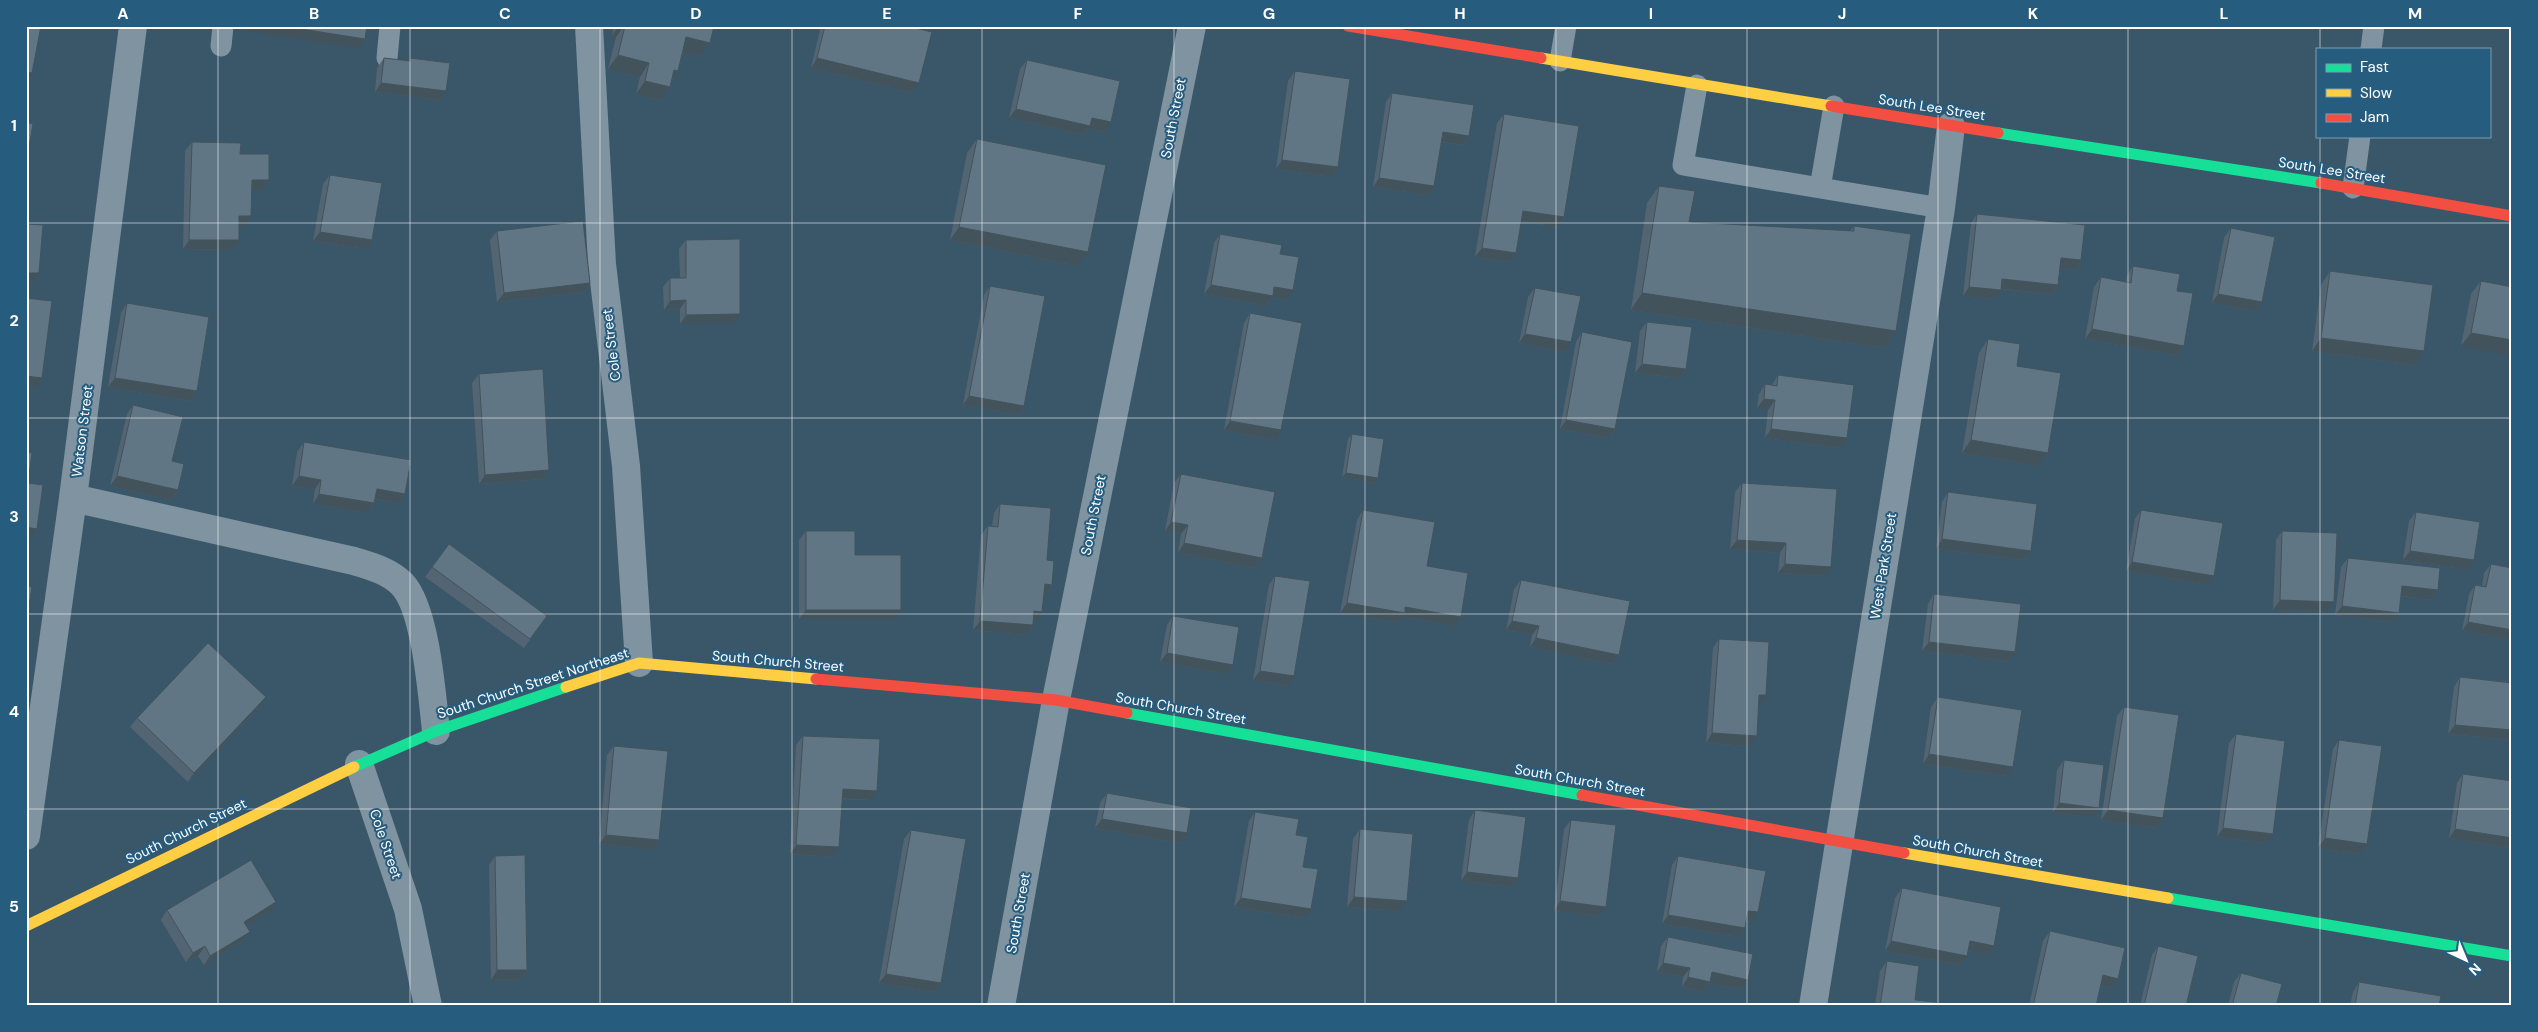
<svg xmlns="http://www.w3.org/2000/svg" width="2538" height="1032" font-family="'DM Sans',sans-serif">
<rect width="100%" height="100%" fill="#3a576a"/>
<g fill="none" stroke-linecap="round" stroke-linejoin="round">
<path stroke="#7f93a0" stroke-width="21" d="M221,46l2,-20
M2371,49l3,-23
M387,58l3,-32
M1560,61l6,-35
M1697,85l-14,80 137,23 14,-82
M1820,188l121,20
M2353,188l7,-52"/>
<path stroke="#7f93a0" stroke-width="28" d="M589,26l13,238 24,202 13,197
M73,498l281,63c17,5 35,10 48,23 24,25 30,112 34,147
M359,764l49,145 20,97
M26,836l47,-338 60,-472
M1001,1006l55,-306 136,-674
M1813,1006l128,-798 10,-82"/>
<path stroke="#16e098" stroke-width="11" d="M1998,133l323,50
M1127,713l455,82
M354,767l82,-36 130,-44
M2168,898l344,58"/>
<path stroke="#ffcf43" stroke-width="11" d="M1541,58l290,48
M566,687l73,-24 177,16
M1904,853l264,45
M26,926l328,-159"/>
<path stroke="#f24e42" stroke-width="11" d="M1348,26l193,32
M1831,106l167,27
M2321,183l191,33
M816,679l240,21 71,13
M1582,795l322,58"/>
</g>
<path fill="#536572" d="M614,26h100l-14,30 -17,-4 -5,19 -7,10 -11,19 -24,-6 4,-17 -32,-8 8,-32 -4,-1z
M821,26h86l5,67 -101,-25z
M384,58l24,3 2,-3 30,42 -65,-8 2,-24z
M1027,60l78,72 -17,-4 -5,7 -74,-17 11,-49z
M1295,71l43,96 -7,10 -55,-8 12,-88z
M1392,93l77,43 -6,9 -22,-3 -13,53 -55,-8 13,-85z
M1504,114l60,103 -7,10 -36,-6 -11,41 -35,-5 22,-134z
M977,139l101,127 -128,-26 17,-87z
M192,142l48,12 29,26 -7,10h-10l-7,36 -6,-1 -7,25 -49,-1 2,-98z
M330,175l36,74 -53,-8 10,-57z
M1659,186l30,36 161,9 4,-5 42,105 -12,17 -253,-38 16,-107z
M1977,214l104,46 -6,10 -15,-2 -2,17 -7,9 -50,-5 -7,10 -31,-3 8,-73z
M2231,228l31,74 -7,9 -43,-8 12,-65z
M497,231l93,52 -6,9 -87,10 -7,-62z
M1220,234l66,66 -14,-3 -6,9 -62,-12 10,-51z
M686,240l48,84h-54v-15l-16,1 -1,-23 7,-9h10l-1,-29z
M2133,266l51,80 -7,9 -92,-16 9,-52 7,-10 25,5 1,-7z
M2330,271l84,94 -102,-14 9,-66z
M2481,281l31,6 -51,59 10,-52z
M990,286l34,120 -6,9 -55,-10 21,-110z
M1535,288l29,64 -45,-9 9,-46z
M127,303l70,88 -7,10 -82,-14 13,-74z
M1250,313l25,127 -51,-10 20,-107z
M1647,322l39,47 -6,9 -45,-5 5,-42z
M1582,332l33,97 -6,9 -49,-9 16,-87z
M1988,339l29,27 21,100 -76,-13 17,-100z
M479,374l70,96 -6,9 -64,5 -7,-101z
M1778,375l63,73 -76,-10 3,-28 -11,-2 2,-14 6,-10 7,1z
M133,405l39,56 6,29 -7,10 -61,-14 17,-72z
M1352,434l26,44 -4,5 -32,-6 6,-38z
M304,442l95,61 -24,-4 -1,4 -6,10 -55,-9 2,-15 -23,-3 5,-34z
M1181,474l81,84 -7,10 -77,-15 3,-19 -16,-3 9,-48z
M1742,483l82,93 -46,-3 2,-20 -50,-4 5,-57z
M1948,492l83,59 -7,9 -88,-11 6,-47z
M1000,504l47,56 5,25 -6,9h-2l-8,27h-3v4l-6,10 -54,-5 8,-95 7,-9h4l2,-13z
M1363,510l64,56 27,60 -52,-9 -4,5 -58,-9 17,-93z
M2141,510l73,66 -6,9 -82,-14 9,-52z
M2416,512l52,58 -65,-10 6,-39z
M806,531l49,24 40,64h-96v-79z
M2282,531l45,80 -54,-1 3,-70z
M449,544l98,72 -23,32 -99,-71z
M2348,558l90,32 -7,10 -30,-4 -2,17 -7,9 -57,-7 6,-48z
M2491,564l21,4v72l-50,-9 7,-37 6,-9 7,1 2,-13z
M1275,576l13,110 -35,-6 16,-95z
M1521,580l98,75 -7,9 -82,-17 2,-12 -26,-5 8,-41z
M1934,594l74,67 -86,-10 6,-47z
M1173,616l53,58 -66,-12 7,-37z
M1719,639l40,66 -9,41 -44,-3 7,-95z
M2460,677l49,5 3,-4v62l-64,-6 6,-47z
M1938,697l69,79 -84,-12 8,-57z
M259,707l-71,75 -58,-55 7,-9z
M2124,707l39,111 -6,10 -56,-8 16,-104z
M2236,734l30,109 -49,-6 12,-94z
M803,736l68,64 -29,-1 -10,58 -42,-3 6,-109z
M2339,740l22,114 -43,-6 15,-99z
M614,746l39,104 -54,-6 8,-89z
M2064,760l28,57 -39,-4 4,-43z
M2463,774l49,7v67l-63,-9 8,-56z
M1107,793l80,40 -7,10 -85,-15 5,-25z
M1475,810l43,68 -7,9 -50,-6 8,-61z
M1255,812l41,23 7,32 2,51 -71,-11 15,-86z
M1571,820l28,96 -45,-5 10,-82z
M1360,829l41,82 -54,-4 6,-68z
M911,830l30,153 -7,9 -55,-9 25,-144z
M495,856l32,114 -6,9 -30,1 -2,-115z
M1678,856l74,66 -6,-1 -1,7 -7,9 -76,-13 10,-59z
M1902,888l86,67 -20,-4 -7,14 -76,-14 10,-53z
M167,910l103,2 -24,14 4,6 -7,9 -39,24 -6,-9 -12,6 -25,-42z
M2050,931l62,57 -12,-2 -4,20h-67l14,-65z
M1668,937l80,43 -7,9 -32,-6 -5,8 -22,-4 1,-10 -26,-5 4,-26z
M2158,946l28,60h-46l12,-51z
M1887,961l28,39 29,6h-69l5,-35z
M2241,973l35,33h-48l6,-24z
M2359,982l80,24h-89l3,-14z"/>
<path fill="#43535c" d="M249,26h33l83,13 -7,9 -112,-17z
M618,26h6l-8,11 -4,-1z
M686,37l24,6 -10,13 -23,-5z
M618,55l31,8 -9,14 -32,-8z
M817,58l102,25 -7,10 -101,-25z
M674,70l4,1 -9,13z
M26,72l6,1 -6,8z
M645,81l25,6 -10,13 -24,-6z
M381,83l65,8 -6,9 -65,-8z
M1016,109l76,9 19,4 -6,10 -17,-4 -5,7 -74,-17z
M1443,132l26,4 -6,9 -27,-4z
M1282,160l56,7 -7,10 -55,-8z
M1379,178l55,8 -6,9 -55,-8z
M252,180h17l-7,10h-17z
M1523,211l41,6 -7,10 -40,-7z
M239,216h12l-6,10 -12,-1z
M959,227l129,25 -10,14 -128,-26z
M320,232l52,8 -6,9 -53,-8z
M189,240h50l-7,10 -49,-1z
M1482,248l34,5 -6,9 -35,-5z
M2061,258l20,2 -6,10 -21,-3z
M26,273h13l-6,10 -7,-1z
M2002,279l56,6 -7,9 -56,-6z
M590,283l-6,9 -87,10 7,-9z
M1211,285l63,2 19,3 -7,10 -14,-3 -6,9 -62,-12z
M1969,287l32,3 -7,9 -31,-3z
M1642,293l254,38 -12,17 -253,-38z
M2218,294l44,8 -7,9 -43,-8z
M686,300l-6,9 -16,1 6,-9z
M740,314l-6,10h-54l6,-9z
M2092,329l92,17 -7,9 -92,-16z
M2471,333l41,7v16l-51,-10z
M1525,334l46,8 -7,10 -45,-9z
M2321,338l103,13 -10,14 -102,-14z
M1642,364l44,5 -6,9 -45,-5z
M26,376l16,2 -6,9 -10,-1z
M115,378l82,13 -7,10 -82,-14z
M969,396l55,10 -6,9 -55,-10z
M1764,399l11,1 -7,10 -11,-2z
M1566,420l49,9 -6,9 -49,-9z
M1230,421l51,9 -6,10 -51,-10z
M1771,429l76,9 -6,10 -76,-10z
M1971,440l77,13 -10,13 -76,-13z
M549,470l-6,9 -64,5 6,-9z
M1346,473l32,5 -4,5 -32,-6z
M117,476l61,14 -7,10 -61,-14z
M299,476l22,4 -6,9 -23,-3z
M377,489l28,5 -6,9 -29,-5z
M319,494l55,9 -6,10 -55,-9z
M1171,522l17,3 -7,9 -16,-3z
M26,527l11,2 -7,9h-4z
M1942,539l89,12 -7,9 -88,-11z
M1737,540l49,3 -6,10 -50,-4z
M1184,543l78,15 -7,10 -77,-15z
M2410,551l64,9 -6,10 -65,-10z
M2132,562l82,14 -6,9 -82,-14z
M1785,564l46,3 -7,9 -46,-3z
M1045,584l7,1 -6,9 -8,-1z
M2402,586l36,4 -7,10 -35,-5z
M2280,600l54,2 -7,9 -54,-1z
M1347,603l58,4 56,10 -7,9 -52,-9 -4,5 -58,-9z
M2342,606l57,7 -7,9 -57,-7z
M806,610h95l-6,9h-96z
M1034,611l8,1 -6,9 -8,-1z
M980,621l53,4 -6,10 -54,-5z
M1512,621l27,5 -7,9 -26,-5z
M2468,622l44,8v10l-50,-9z
M1536,638l83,17 -7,9 -82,-17z
M1929,642l86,10 -7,9 -86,-10z
M1167,653l66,12 -7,9 -66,-12z
M1260,671l34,5 -6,10 -35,-6z
M1759,695h7l-7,10z
M266,697l-7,10 -71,75 6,-9z
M2455,725l57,5v10l-64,-6z
M1712,733l45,3 -7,10 -44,-3z
M1929,754l84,13 -6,9 -84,-12z
M843,789l34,2 -6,9 -35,-2z
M2059,803l40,5 -7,9 -39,-4z
M2108,810l55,8 -6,10 -56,-8z
M1102,819l85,14 -7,10 -85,-15z
M2223,828l50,6 -7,9 -49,-6z
M2455,829l57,9v10l-63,-9z
M606,835l53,5 -6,10 -54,-6z
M2325,838l42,6 -6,10 -43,-6z
M796,845l43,2 -7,10 -42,-3z
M1467,872l51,6 -7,9 -50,-6z
M1354,897l53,4 -6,10 -54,-4z
M1241,898l70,11 -6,9 -71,-11z
M1560,901l46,6 -7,9 -45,-5z
M276,902l-6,10 -33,20 7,-10z
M1748,911l10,1 -6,10 -10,-2z
M1668,915l77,13 -7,9 -76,-13z
M250,932l-7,9 -39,24 6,-9z
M1891,941l76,15 -6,9 -76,-14z
M1970,941l24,5 -6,9 -25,-5z
M205,946l-7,10 -12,6 7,-9z
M1663,963l27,5 -7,9 -26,-5z
M497,970h30l-6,9 -30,1z
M1712,972l36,8 -7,9 -32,-6 -5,8 -22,-4 6,-10z
M886,974l55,9 -7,9 -55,-9z
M2103,975l15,4 -6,9 -16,-3z"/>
<path fill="#607684" stroke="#43535c" d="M26,26h15l-9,47 -6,-1z
M282,26h85l-2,13z
M625,26h89l-4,17 -24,-6 -8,34 -4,-1 -4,17 -25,-6 4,-18 -31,-8z
M825,26h82l25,6 -13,51 -102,-25z
M384,58l26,3v-3l40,5 -4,28 -65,-8z
M1027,60l93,21 -9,41 -19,-4 -2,8 -74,-17z
M1295,71l55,8 -12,88 -56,-7z
M1392,93l82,12 -5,31 -26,-4 -9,54 -55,-8z
M1504,114l75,12 -15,91 -41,-6 -7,42 -34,-5z
M26,122l7,2 -7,41z
M977,139l129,26 -18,87 -129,-25z
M192,142l49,1 -1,11h29v26h-17l-1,36h-12v24h-50z
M330,175l52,8 -10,57 -52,-8z
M1659,186l36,5 -6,31 165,9v-5l57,8 -15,97 -254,-38z
M1977,214l108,11 -4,35 -20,-2 -3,27 -56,-6 -1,11 -32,-3z
M583,221l7,62 -86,10 -7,-62z
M26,224l17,1 -4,48h-13z
M2231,228l44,9 -13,65 -44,-8z
M1220,234l62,11 -2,9 19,3 -6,33 -19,-3 -1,9 -62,-11z
M740,239v75l-54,1v-15l-16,1v-23h16v-38z
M2133,266l47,8 -3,17 16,2 -9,53 -92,-17 9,-52 30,6z
M2330,271l103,14 -9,66 -103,-13z
M2481,281l31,6v53l-41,-7z
M990,286l55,10 -21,110 -55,-10z
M1535,288l46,8 -10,46 -46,-8z
M26,298l26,3 -10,77 -16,-2z
M127,303l82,14 -12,74 -82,-13z
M1250,313l52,10 -21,107 -51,-9z
M1647,322l45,5 -6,42 -44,-5z
M1582,332l50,10 -17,87 -49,-9z
M1988,339l32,5 -3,22 44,7 -13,80 -77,-13z
M543,369l6,101 -64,5 -6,-101z
M1778,375l76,10 -7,53 -76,-9 4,-29 -11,-1 1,-15 12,2z
M133,405l50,12 -11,44 12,3 -6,26 -61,-14z
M1352,434l32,5 -6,39 -32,-5z
M304,442l107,18 -6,34 -28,-5 -3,14 -55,-9 2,-14 -22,-4z
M26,452l6,1 -4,30 15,2 -6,44 -11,-2z
M1181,474l94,18 -13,66 -78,-15 4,-18 -17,-3z
M1742,483l95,6 -6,78 -46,-3 1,-21 -49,-3z
M1948,492l89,12 -6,47 -89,-12z
M1000,504l51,4 -4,52 7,1 -2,24 -7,-1 -3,28 -8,-1 -1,14 -53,-4 8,-95 10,1z
M1363,510l72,12 -8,44 41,7 -7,44 -56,-10v6l-58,-10z
M2141,510l82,13 -9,53 -82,-14z
M2416,512l64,10 -6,38 -64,-9z
M806,531h49v24h46v55h-95z
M2282,531l55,2 -3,69 -54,-2z
M449,544l98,72 -17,23 -98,-72z
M2348,558l92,10 -2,22 -36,-4 -3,27 -57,-7z
M2491,564l21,4v62l-44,-8 7,-37 11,2z
M1275,576l35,5 -16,95 -34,-5z
M1521,580l109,21 -11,54 -83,-17 3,-12 -27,-5z
M26,586l6,1 -6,37z
M1934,594l87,10 -6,48 -86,-10z
M1173,616l66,11 -6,38 -66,-12z
M1719,639l50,3 -3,53h-7l-2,41 -45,-3z
M208,643l58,54 -72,76 -57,-55z
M2460,677l52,6v47l-57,-5z
M1938,697l84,13 -9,57 -84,-13z
M2124,707l55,8 -16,103 -55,-8z
M2236,734l49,7 -12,93 -50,-6z
M803,736l77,3 -3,52 -34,-2 -4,58 -43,-2z
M2339,740l43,6 -15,98 -42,-6z
M614,746l54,5 -9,89 -53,-5z
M2064,760l40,5 -5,43 -40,-5z
M2463,774l49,7v57l-57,-9z
M1107,793l84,15 -4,25 -85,-14z
M1475,810l51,7 -8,61 -51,-6z
M1255,812l44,7 -3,16 12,2 -5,30 15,2 -7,40 -70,-11z
M1571,820l45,5 -10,82 -46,-6z
M1360,829l53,5 -6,67 -53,-4z
M911,830l55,9 -25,144 -55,-9z
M525,855l2,115h-30l-2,-114z
M1678,856l88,15 -8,41 -10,-1 -3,17 -77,-13z
M251,860l25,42 -32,20 6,10 -40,24 -5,-10 -12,7 -26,-43z
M1902,888l99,19 -7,39 -24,-5 -3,15 -76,-15z
M2050,931l75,17 -7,31 -15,-4 -7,31h-63z
M1668,937l85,17 -5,26 -36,-8 -2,10 -22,-5 2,-9 -27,-5z
M2158,946l40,10 -12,50h-42z
M1887,961l32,5 -4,34 29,3v3h-64z
M2241,973l41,11 -6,22h-44z
M2359,982l82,14 -2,10h-84z"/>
<path fill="none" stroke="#fff" stroke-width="1" stroke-opacity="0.55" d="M218,26v980M410,26v980M600,26v980M792,26v980M982,26v980M1174,26v980M1365,26v980M1556,26v980M1747,26v980M1938,26v980M2128,26v980M2320,26v23M2320,136v870M26,223h2486M26,418h2486M26,614h2486M26,809h2486"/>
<g text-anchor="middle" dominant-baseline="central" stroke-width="4" stroke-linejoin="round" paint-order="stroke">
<g font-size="14" fill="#fff" stroke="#265c7e">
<text transform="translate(1932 107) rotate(9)">South Lee Street</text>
<text transform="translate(1173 118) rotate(-79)">South Street</text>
<text transform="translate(2332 170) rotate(9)">South Lee Street</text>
<text transform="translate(611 345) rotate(-97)">Cole Street</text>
<text transform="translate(82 431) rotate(-83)">Watson Street</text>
<text transform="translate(1093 515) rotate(-79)">South Street</text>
<text transform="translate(1883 566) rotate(-81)">West Park Street</text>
<text transform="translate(778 661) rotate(5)">South Church Street</text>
<text transform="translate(533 683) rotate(-18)">South Church Street Northeast</text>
<text transform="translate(1181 708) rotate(10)">South Church Street</text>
<text transform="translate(1580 780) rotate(10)">South Church Street</text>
<text transform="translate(186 831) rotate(-26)">South Church Street</text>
<text transform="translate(386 844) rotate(71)">Cole Street</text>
<text transform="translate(1978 851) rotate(10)">South Church Street</text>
<text transform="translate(1018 913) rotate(-80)">South Street</text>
</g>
</g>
<rect width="2538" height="1032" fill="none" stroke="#265c7e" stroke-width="55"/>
<rect x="2316" y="48" width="175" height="90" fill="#265c7e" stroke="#7d9db2"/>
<rect x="2326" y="64" width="25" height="8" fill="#16e098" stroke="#7d9db2"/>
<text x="2360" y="72" font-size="15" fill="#ffffff">Fast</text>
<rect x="2326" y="89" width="25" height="8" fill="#ffcf43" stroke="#7d9db2"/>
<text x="2360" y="98" font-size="15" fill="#ffffff">Slow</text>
<rect x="2326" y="114" width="25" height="8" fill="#f24e42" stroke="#7d9db2"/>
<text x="2360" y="122" font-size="15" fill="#ffffff">Jam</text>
<g transform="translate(2466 960) rotate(136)" stroke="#265c7e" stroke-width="4" paint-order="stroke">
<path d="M0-4L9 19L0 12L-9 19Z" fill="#ffffff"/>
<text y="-8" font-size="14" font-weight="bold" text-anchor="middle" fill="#ffffff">N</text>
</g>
<rect x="28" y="28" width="2482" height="976" fill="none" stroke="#fff" stroke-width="2"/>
<g font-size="16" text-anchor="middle" font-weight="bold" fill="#fff">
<text x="123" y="19">A</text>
<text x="314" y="19">B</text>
<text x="505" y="19">C</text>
<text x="696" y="19">D</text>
<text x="887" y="19">E</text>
<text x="1078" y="19">F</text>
<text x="1269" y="19">G</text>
<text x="1460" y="19">H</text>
<text x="1651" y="19">I</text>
<text x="1842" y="19">J</text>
<text x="2033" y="19">K</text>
<text x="2224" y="19">L</text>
<text x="2415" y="19">M</text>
<text x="14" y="131">1</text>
<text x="14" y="326">2</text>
<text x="14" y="522">3</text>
<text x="14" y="717">4</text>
<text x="14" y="912">5</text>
</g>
</svg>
